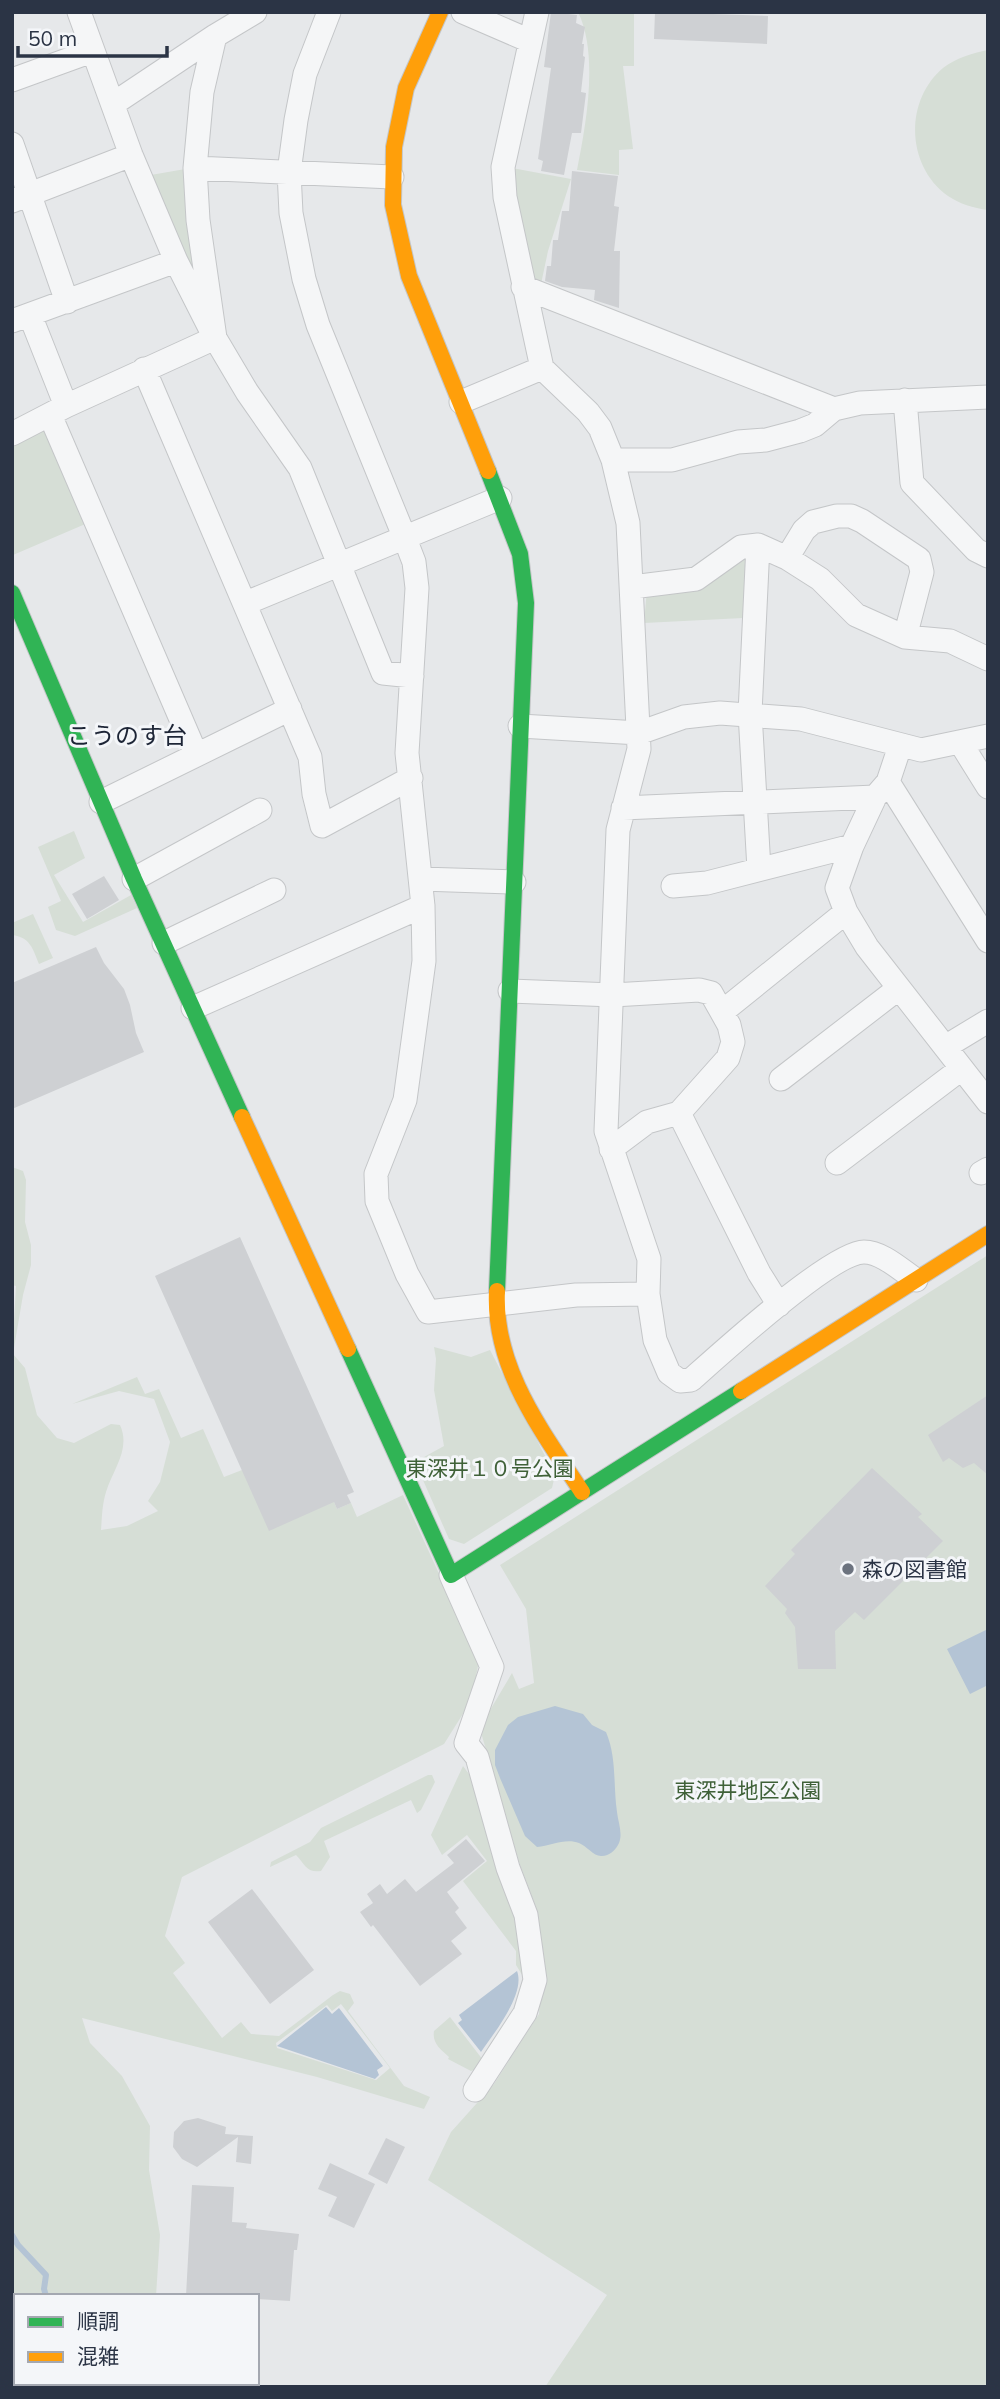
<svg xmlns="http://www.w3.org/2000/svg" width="1000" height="2399" font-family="Mulish,'Noto Sans JP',sans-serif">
<rect width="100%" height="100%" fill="#e6e8ea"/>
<path fill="#d6ded6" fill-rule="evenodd" d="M578,12h56v54h-11l10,83 -14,1v25l-42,-5c9,-46 22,-115 1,-158z
M988,50v160c-15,-2 -28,-6 -40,-14 -42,-30 -44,-95 -5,-128 13,-10 29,-15 45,-18z
M191,168l10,96 -17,4 -39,-92z
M512,168l59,11 -23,72 -7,33 -10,-5 -16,-67z
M48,424l42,98 -77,33 -1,-114z
M748,554l-5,64 -99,5 3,-34z
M74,831l11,27 -31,17 29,47 48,-27 6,13 -62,28 -19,-6 -8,-23 13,-6 -23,-54z
M33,914l20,44 -14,6c-6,-15 -9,-27 -27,-29v-12z
M12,1167l11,4 3,9 -1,42 6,23v20l-8,30 -10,59 12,14 12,47 20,23 17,5 37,-19 9,1c11,24 -7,44 -14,67 -4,13 -4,26 -5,38l26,-4 31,-15 -10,-10 12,-19 10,-40 -16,-43 -35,-8 -47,13 65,-27 8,17 14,-5 22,49 22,-9 21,48 18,-7 92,32 3,7 14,-6 6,14 46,-22 76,166 -8,40 -27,43 -262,133 -17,59 20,27 -12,10 49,65 19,-16 10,12 28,2 54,-41 7,-4 10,3 4,9 -6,8 56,75 26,11 -6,12 -107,-32 -235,-59 8,25 32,33 28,50 -1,44 11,65 -4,61h-140v87h153l1,4h-158v-1033l4,-68 -4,-1zM341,2004l49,64 -14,12 -99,-32 -1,-5 51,-38 5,6z
M988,1255v1132h-443l62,-92 -179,-115 23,-48 43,-48 45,-70 3,-64 -6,-43 -16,-42 -38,-129 1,-14 29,-49 7,16 15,-6 -8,-74 -26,-44z
M434,1347l37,10 19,-7 65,125 -3,13 -88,56 -15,-5 -34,-77 29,-16 -10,-56 2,-31z
M463,1766l12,16 43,138 6,58 -8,-13v-14l-53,-70 24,-20 -20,-26 -25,20 -11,-20z
M428,1775h4l3,7 -14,28 -4,3 -6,-13 -87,41 6,16 -9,14c-15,2 -16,-7 -25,-16l-26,12 1,-5 39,-20 11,-14z
M450,2017l33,43 -7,9 -5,2 -23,-12 1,-2c-9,-8 -17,-14 -15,-26z"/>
<path fill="#b4c4d5" d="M988,1629v56l-18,9 -23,-45z
M555,1706l28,8 9,11 14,7c11,26 7,53 11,80 1,10 6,21 2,31 -3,7 -10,13 -17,13 -8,1 -15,-10 -23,-13 -14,-5 -28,3 -42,4l-12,-11 -25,-58 -5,-13v-15l13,-25 10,-8z
M517,1971c9,23 -24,63 -36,81l-23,-29 4,-3 -3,-5z
M326,2007l6,7 7,-6 44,58 -6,4 2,5 -4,4 -98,-33z"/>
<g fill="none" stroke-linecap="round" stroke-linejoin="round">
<path stroke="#b4c4d5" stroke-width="6" d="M12,2235l6,10 28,30 -2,14 2,7
M84,2383l1,4"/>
</g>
<path fill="#ced0d3" d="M551,12l26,3 -1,8 9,4 -3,17h2l-1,12 2,1 -4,35 5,1 -5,40h-9l-8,42 -23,-4 2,-10 -5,-2 13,-91 -7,-1z
M655,12l113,4 -1,28 -113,-5z
M572,171l46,5 -4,30 5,1 -5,44h6l-1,57 -25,-8 1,-10 -33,-3 -17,-6 2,-15h4l2,-26h5l4,-29h7z
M104,876l15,24 -32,19 -15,-25z
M96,947l8,16 20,26 6,16 6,28 8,19 -132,57v-126z
M240,1237l114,255 -7,3 4,8 -14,6 -3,-7 -65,29 -114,-255z
M988,1395v80l-14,-12 -11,5 -14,-10 -6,4 -15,-27z
M872,1468l50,46 -4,3 25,24 -79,79 -9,-8 -20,19 1,38h-38l-3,-42 -10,-14 2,-4 -22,-23 30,-32 -4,-4z
M466,1839l19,22 -38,31 12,16 -4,4 12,16 -16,13 11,13 -42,32 -47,-61 -2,2 -11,-15 13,-9 -6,-9 13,-10 7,10 18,-15 11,13 38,-29 -7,-8z
M252,1889l62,81 -44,34 -62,-82z
M198,2118l28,9 -1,7 28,2 -2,28 -15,-2 2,-25 -41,30 -15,-8 -9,-12 1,-15 10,-11z
M386,2138l19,9 -18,37 -19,-10z
M330,2163l45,21 -21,44 -26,-12 9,-19 -19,-8z
M192,2185l42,2 -2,35 15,1 -1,5 53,6 -2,16h-3l-4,51 -33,-2v-3h-71z"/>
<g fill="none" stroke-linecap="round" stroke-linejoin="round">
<g stroke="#c4c6c8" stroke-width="25">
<path id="street" d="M329,12l-24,62 -9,46 -7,52 2,41 13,66 14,46 86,211 10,26 3,26 -10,165 16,153 1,55 -19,139 -29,74 1,27 30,73 21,38 148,-17 72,-1
M463,12l67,29
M537,12l-34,155 2,30 37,171 46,44 12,16 13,32 15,63 11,226 -21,81 -12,301 43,128 -1,35 7,46 14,33 11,8 11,-1c27,-24 141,-128 173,-128 18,0 37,18 52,28
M215,36l-13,56 -7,76 3,52 17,118 32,54 53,76 83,205 29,3
M12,80l80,-29
M113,104l102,-68 40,-24
M12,144l55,158
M195,168l197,9
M12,201l119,-46
M523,287l311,122
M30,315l36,91
M12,321l164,-60
M144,369l166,388 4,37 8,32 89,-48
M905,400l7,83 64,67 12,6
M461,402l81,-34
M50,415l146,339
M12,434l54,-28 149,-68 -39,-77 -45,-106 -52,-143
M613,460h59l66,-18 28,-2 34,-9 15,-6 19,-16 26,-6 128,-6
M758,545l-8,168 9,156
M787,558l17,-28 9,-8 24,-6h14l11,5 57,38 3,13 -17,65
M632,587l64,-8 45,-32 17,-2 29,13 33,21 36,36 49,22 45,4 38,18
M246,603l254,-105
M520,726l119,7 45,-16 36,-4 81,6 120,31 67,-14
M960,742l28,45
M900,746l-12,36 -13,15 -23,49 -15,42 9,24 21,35 121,155
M888,782l100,159
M101,802l189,-93
M623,808l252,-11
M134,879l126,-69
M421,879l93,3
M673,886l34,-3 145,-37
M164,943l110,-53
M510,991l103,4 86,-5 12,3 18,32 4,17 -5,16 -49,55 -32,9 -36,27
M193,1008l230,-102
M722,1012l124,-100
M945,1047l43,-26
M781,1079l118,-91
M679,1113l80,160 20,32
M837,1163l124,-94
M981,1173l7,-4
M451,1575l41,92 -26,76 11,14 31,111 18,47 9,65 -10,33 -50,77"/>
</g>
<g stroke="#c4c6c8" stroke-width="18">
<path id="fast" d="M488,471l32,83 6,49 -29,688
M12,593l122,286 108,238
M348,1349l103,226 290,-184"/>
</g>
<g stroke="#c4c6c8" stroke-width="18">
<path id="slow" d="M440,12l-34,76 -12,59 -1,58 16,71 79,195
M242,1117l106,232
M497,1291c-4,77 45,140 85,201
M741,1391l247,-157"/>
</g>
<use href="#street" stroke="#f5f6f7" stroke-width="23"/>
<use href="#fast" stroke="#30b455" stroke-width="16"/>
<use href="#slow" stroke="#ff9f0a" stroke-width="16"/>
</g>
<circle fill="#6c737f" stroke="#f4f6f9" stroke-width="2.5" cx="848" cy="1569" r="7"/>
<g text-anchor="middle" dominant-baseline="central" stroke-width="6" stroke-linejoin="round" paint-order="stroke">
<g font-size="21" fill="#3f6138" stroke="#f4f6f9">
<text x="490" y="1468">東深井１０号公園</text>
<text x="748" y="1790">東深井地区公園</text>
</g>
<g font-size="21" fill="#2b3445" stroke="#f4f6f9" text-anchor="start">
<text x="862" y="1569">森の図書館</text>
</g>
<g font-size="24" fill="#1d2536" stroke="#f4f6f9">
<text x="127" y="735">こうのす台</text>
</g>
</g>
<rect width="1000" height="2399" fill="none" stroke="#2b3445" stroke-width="28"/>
<rect x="14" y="2294" width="245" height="91" fill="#f4f6f9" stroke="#a4a8b1" stroke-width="2"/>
<rect x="28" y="2317" width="35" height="10" fill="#30b455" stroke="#a4a8b1" stroke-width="2"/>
<text x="77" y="2329" font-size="21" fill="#2b3445">順調</text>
<rect x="28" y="2352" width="35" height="10" fill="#ff9f0a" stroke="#a4a8b1" stroke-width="2"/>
<text x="77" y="2364" font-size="21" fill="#2b3445">混雑</text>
<path d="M18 46v10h149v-10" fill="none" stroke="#2b3445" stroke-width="3.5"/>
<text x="28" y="46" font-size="21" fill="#2b3445" stroke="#f4f6f9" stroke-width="5" paint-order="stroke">50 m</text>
</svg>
